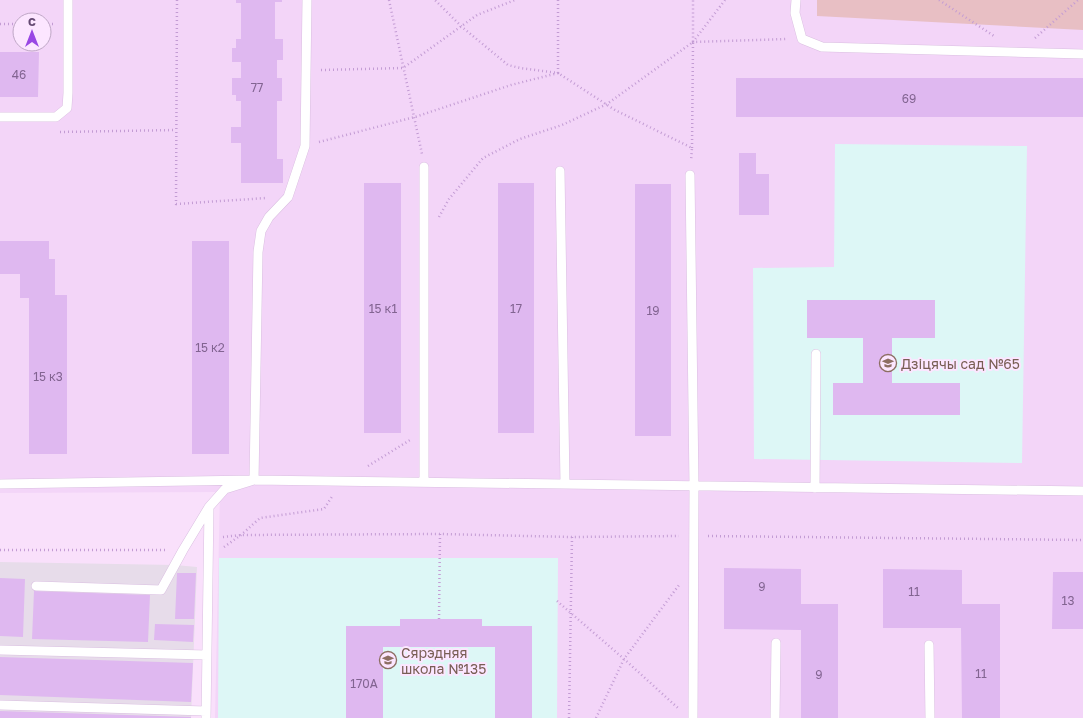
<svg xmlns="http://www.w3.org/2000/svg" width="1083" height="718" font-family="'Golos Text',sans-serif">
<rect width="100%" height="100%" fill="#f9e0fb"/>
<path fill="#f3d5f8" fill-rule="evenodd" d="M0,0h1083v718h-868l5,-226 -220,1zM20,20h24v24h-24z"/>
<path fill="#e7dcea" d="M0,562l175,3 22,2 -6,151h-191z"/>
<path fill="#ddf7f6" d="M835,144l192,2 -5,317 -268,-4 -1,-191 81,-1z
M219,558h339l-1,160h-339z"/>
<path fill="#e8bfc4" d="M817,0h266v30l-266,-14z"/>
<path fill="#dfb8f0" d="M236,0h46v2h-7v37h8v21h-6v18h5v23h-5v58h6v24h-42v-40h-10v-16h10v-26h-5v-6h-4v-17h9v-16h-9v-14h4v-9h5v-36h-5z
M0,52h39l-1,45h-38z
M736,78h347v39h-347z
M739,153h17v21h13v41h-30z
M364,183h37v250h-37z
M498,183h36v250h-36z
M635,184h36v252h-36z
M0,241h49v18h6v36h12v159h-38v-156h-9v-24h-20z
M192,241h37v213h-37z
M807,300h128v38h-43v45h68v32h-127v-32h30v-45h-56z
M724,568l77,1v35h37v114h-37v-88l-77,-1z
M883,569l79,1v38v-4h38v114h-38l-1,-90h-78z
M1053,572h30v57h-31z
M177,573h19l-2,46h-19z
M0,578l25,1 -2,58 -23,-1z
M34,591l116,4 -2,47 -116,-3z
M400,619h82v7h50v92h-37v-71h-112v71h-37v-92h54z
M155,624l39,1 -1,17 -39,-2z
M0,657l193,6 -2,39 -191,-7z
M0,711l191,6v1h-191z"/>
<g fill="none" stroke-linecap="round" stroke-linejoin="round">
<g stroke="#dabfe1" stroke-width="10">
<path id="service" d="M796,0l-1,13 7,26 20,8 261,7
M0,117h56l11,-9 1,-15v-93
M424,167v315
M560,171l5,313
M690,175l4,311 -1,232
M0,484l254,-4 829,11
M815,488l1,-134
M36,586l125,4 22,-40 26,-43 16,-18 29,-9 4,-228 3,-21 8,-14 19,-20 17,-51 2,-146
M929,645l1,73
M0,650l207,5
M0,705l206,6
M206,718l3,-211
M775,718l1,-75"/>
</g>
<path stroke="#c39cd4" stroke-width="2.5" stroke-dasharray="1 3" stroke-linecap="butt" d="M177,0l-1,204 90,-6
M389,0l33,154
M558,0v73l57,37 77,38 -1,13
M725,0l-32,42 95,-3
M939,0l55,36
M0,24h20
M44,24h9
M1035,38l43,-38
M321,70l82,-2 74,-53 38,-15
M60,132l116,-2
M319,142l96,-25 96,-32 47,-12 -38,-5 -12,-3 -46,-38 -27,-27
M692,148l1,-105
M439,217l10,-18 34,-41 37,-19 42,-14 45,-21 86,-62v-42
M368,466l42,-26
M708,536l375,4
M223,537l18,-2 199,-1 132,3 107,-1
M224,547l17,-12 19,-17 64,-9 9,-14
M0,550h167
M557,601l67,58 54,49
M439,619l1,-85
M569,718l3,-181
M596,718l28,-59 55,-74"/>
<use href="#service" stroke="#fff" stroke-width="9"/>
</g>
<defs>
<g id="school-ring" transform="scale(0.9)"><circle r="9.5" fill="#fce6ff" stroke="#8d6e63" stroke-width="1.5"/><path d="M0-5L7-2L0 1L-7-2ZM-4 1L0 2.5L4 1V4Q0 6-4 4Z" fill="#8d6e63"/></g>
</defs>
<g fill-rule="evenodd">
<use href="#school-ring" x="888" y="363"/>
<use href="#school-ring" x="388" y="660"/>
</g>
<g text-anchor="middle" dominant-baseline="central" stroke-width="4" stroke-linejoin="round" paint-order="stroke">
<g font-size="12" fill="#826491">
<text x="19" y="74">46</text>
<text x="257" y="87">77</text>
<text x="909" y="98">69</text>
<text x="383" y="308">15 к1</text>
<text x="516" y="308">17</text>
<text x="653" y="310">19</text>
<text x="210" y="347">15 к2</text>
<text x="48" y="376">15 к3</text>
<text x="762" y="586">9</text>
<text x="914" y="591">11</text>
<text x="1068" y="600">13</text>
<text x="981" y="673">11</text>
<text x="819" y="674">9</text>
<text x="364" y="683">170А</text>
</g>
<g font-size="14" fill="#785e54" stroke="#fce6ff" text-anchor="start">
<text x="901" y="363">Дзіцячы сад №65</text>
<text x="401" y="652">Сярэдняя<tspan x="401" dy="16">школа №135</tspan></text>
</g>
</g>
<g transform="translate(32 32)"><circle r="19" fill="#fce6ff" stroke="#bfa7c6"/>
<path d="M0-3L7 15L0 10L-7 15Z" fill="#9947e4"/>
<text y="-6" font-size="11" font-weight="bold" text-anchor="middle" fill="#634871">С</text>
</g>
</svg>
